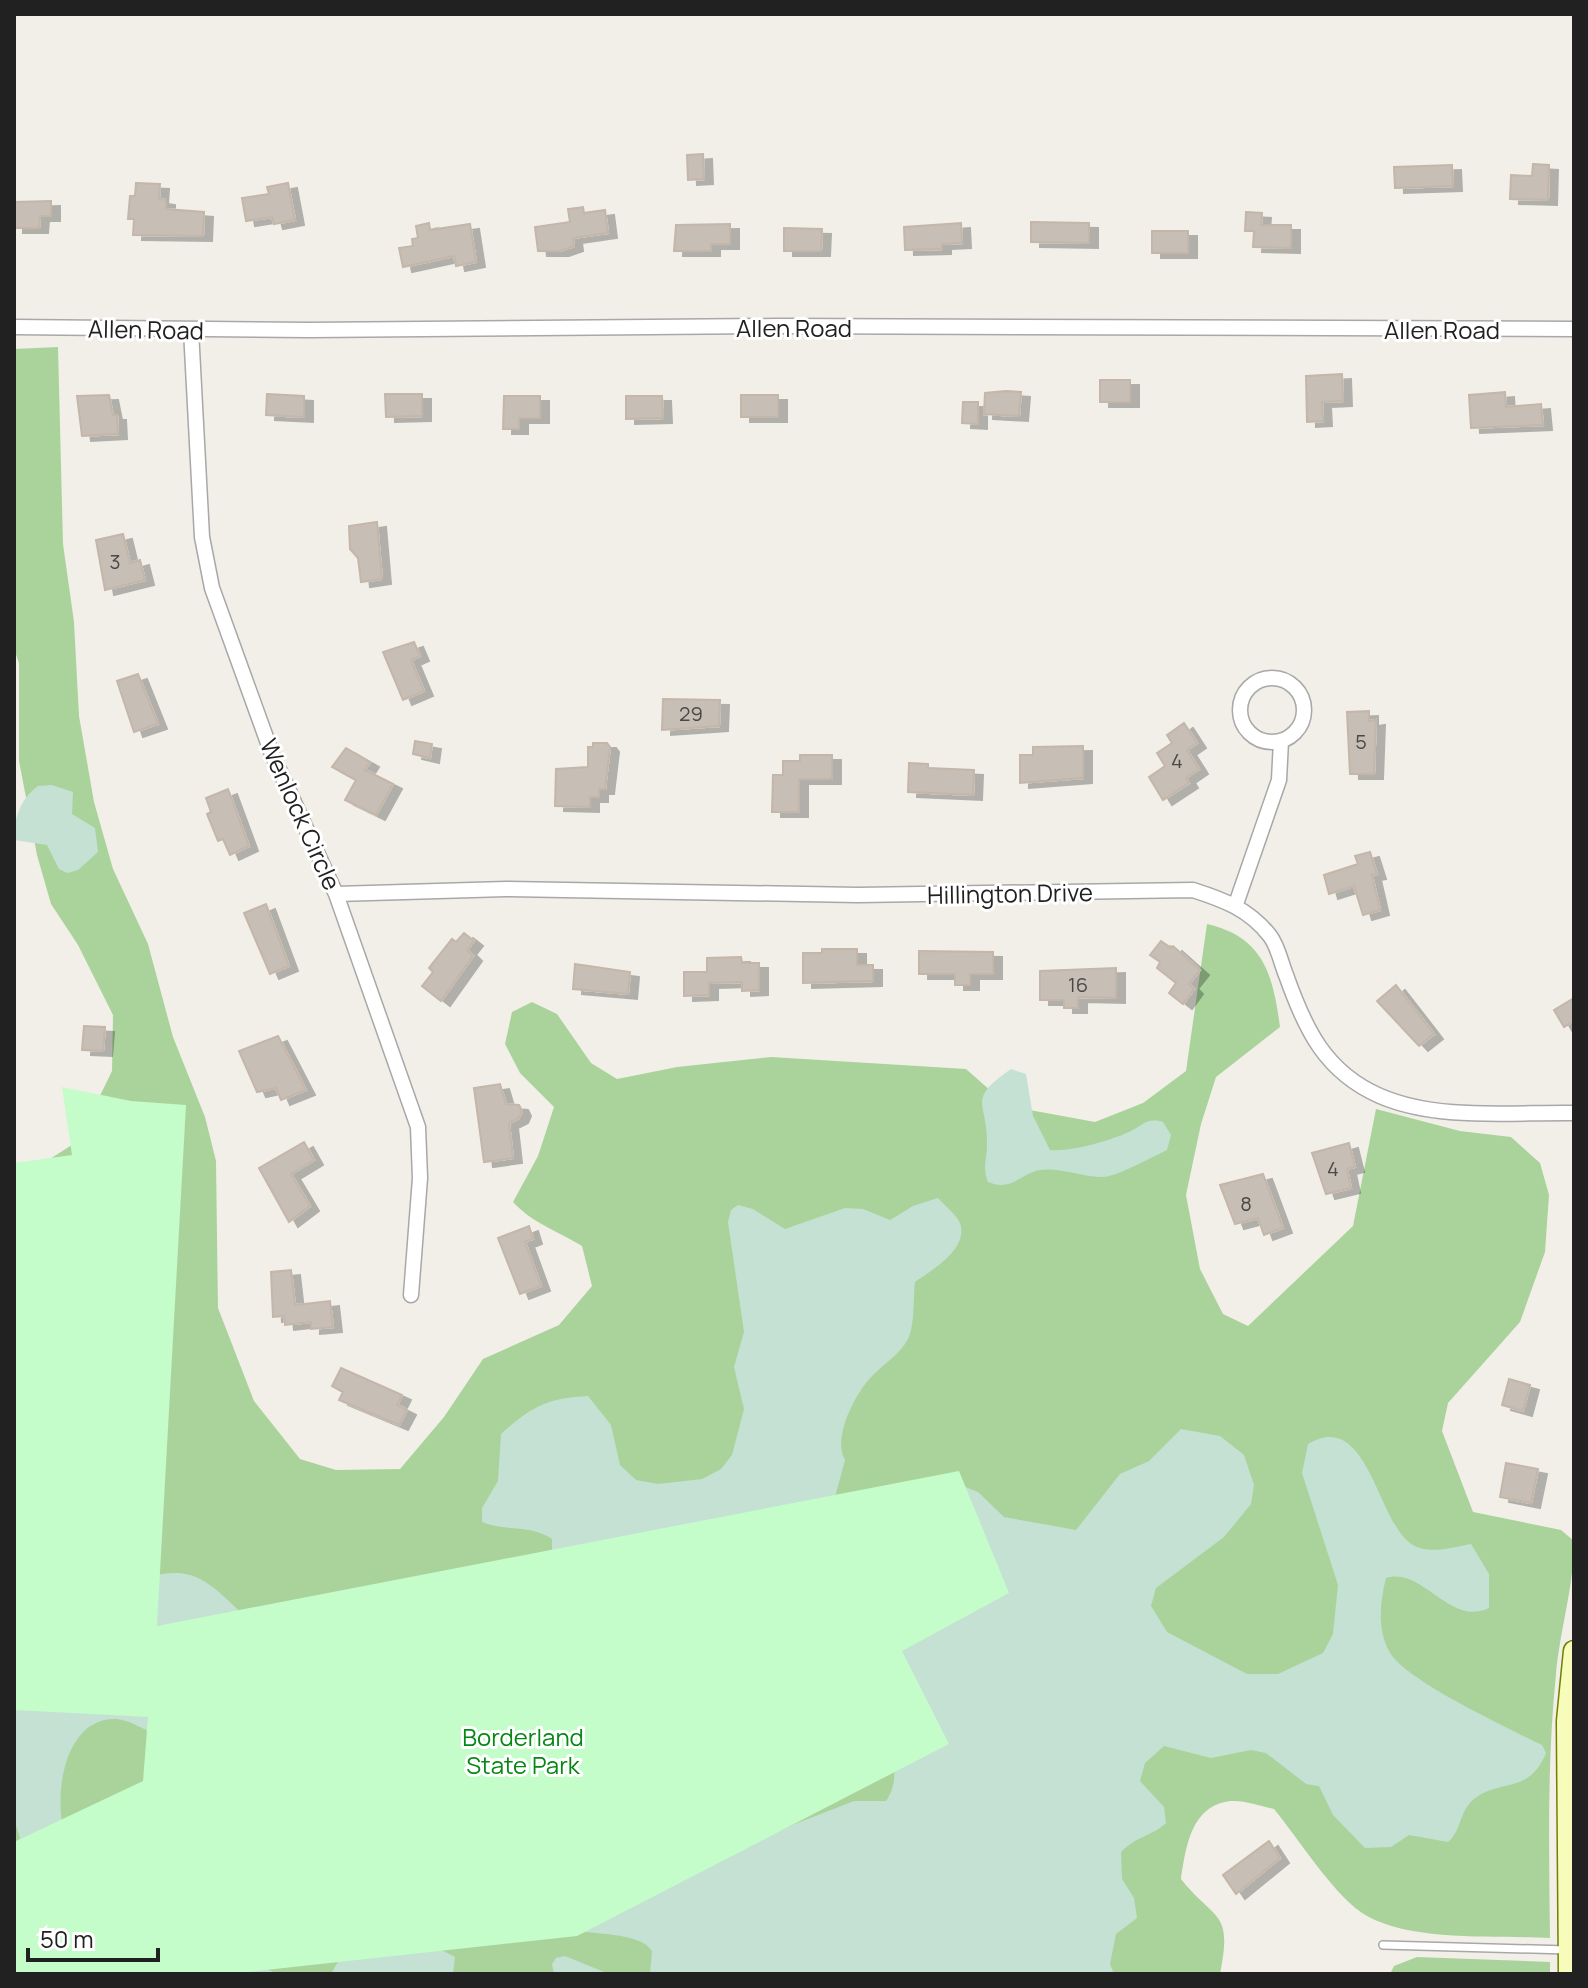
<svg xmlns="http://www.w3.org/2000/svg" width="1588" height="1988" font-family="Manrope,sans-serif">
<defs>
<filter id="shadow"><feDropShadow dx="9" dy="5" stdDeviation="0" flood-color="#0004"/></filter>
</defs>
<rect width="100%" height="100%" fill="#f2efe8"/>
<path fill="#aad39b" d="M58,347l5,197 11,78 5,94 15,86 19,67 35,75 25,93 32,80 11,44 2,147 36,93 46,58 36,11 64,-1 44,-52 39,-58 76,-34 33,-39 -10,-40c-24,-15 -50,-23 -69,-44l25,-46 16,-49 -34,-34 -15,-29 7,-32 20,-10 25,12 34,49 26,16 60,-12 94,-10 195,12 42,37 87,16 48,-19 43,-32 21,-147c57,13 66,51 73,103l-64,50 -15,47 -15,71 14,74 23,45 25,12 105,-100 23,-117 84,22 51,6 29,26 9,32 -4,57 -25,70 -72,81 -6,28 31,81 88,18 13,11c0,46 -14,88 -18,133 -9,88 -7,176 -6,264 -54,-3 -136,4 -183,-22 -31,-17 -69,-78 -93,-107 -13,-3 -30,-9 -43,-8 -40,4 -45,46 -50,78 34,43 52,30 39,95h-1206v-798l11,-1 53,-34 34,-70 1,-56 -35,-70 -27,-41 -14,-49 -18,-94v-98l-5,-14v-300z
M1417,1957l133,5v12h-160l4,-8z"/>
<path fill="#c4e1d4" d="M52,785l21,7 -1,22 23,14 3,24 -20,18 -11,3 -8,-4 -12,-24 -33,-5c0,-21 6,-41 24,-54z
M1011,1069l15,5 7,42 17,34c21,2 59,-9 79,-18 13,-6 18,-15 34,-10l8,13 -4,15c-13,6 -51,27 -64,27 -20,0 -43,-10 -63,-7 -21,4 -28,22 -52,12 -6,-15 -1,-21 -1,-37 1,-44 -22,-44 24,-76z
M938,1198c6,7 19,17 22,25 9,26 -28,47 -45,59 -2,17 0,43 -7,57 -9,16 -23,24 -35,36 -18,18 -41,63 -28,85l-10,37 118,-15 25,10 26,25 72,13 44,-56 29,-13 32,-32 39,7 24,19 10,30 -3,19 -27,33 -68,51 -5,18 16,26 80,42h31l45,-21 10,-19 5,-49 -36,-112 6,-29c59,-36 69,75 102,99 17,13 43,4 61,1l18,30v34c-40,19 -66,-42 -103,-30 -6,24 -9,50 3,73 13,28 121,78 153,94l4,8c-17,42 -46,25 -72,46 -15,12 -12,31 -26,43l-39,-7 -18,12 -26,1 -32,-33 -14,-29 -13,-2 -40,-31 -15,-3 -40,8 -47,-12 -19,17 -5,18 24,26 2,16c-15,14 -28,12 -45,29l1,27 12,19 3,20 -21,16 -6,30 4,10h-464l2,-23c-11,-19 -63,-17 -85,-21l228,-106 59,-23h32c16,-23 5,-47 -1,-73l-733,5c-10,-5 -24,-13 -35,-14 -54,-3 -64,80 -52,116l179,133 23,1 10,5h-263v-125l6,-11 -6,-19v-105l6,-11 -6,-183 101,65c66,-17 77,-22 126,28l311,-63v-11c-21,-15 -46,-7 -70,-17v-14l16,-27 3,-47c30,-27 46,-36 87,-38l23,29 9,40 16,15 22,4 44,-5 19,-10 11,-14 12,-46 -10,-42 10,-35 -16,-110 3,-12 7,-5 15,4 32,20 60,-21 18,1 27,11 23,-14z
M424,1941l31,16 -2,17h-122l12,-21z
M565,1956l44,18h-55l-2,-10 4,-6z"/>
<path fill="#c4fcca" d="M62,1087l69,14 55,4 -29,521 802,-155 50,122 -107,58 47,93 -372,192 -347,38h-216v-132l129,-61 5,-64 -134,-7v-547l58,-8z"/>
<path fill="#c7beb6" stroke="#c4b6a9" stroke-width="2" filter="url(#shadow)" d="M703,154l1,25 -16,1 -1,-25z
M1533,164l16,1 -1,35 -38,-1 1,-24 21,1z
M1452,165l1,21 -58,2 -1,-21z
M136,183l24,1 -1,15 7,1v9l38,3 -1,24 -70,-1 1,-16h-6l2,-23h5z
M288,183l7,37 -21,4 -2,-7 -26,4 -4,-23 27,-4 -2,-7z
M51,201v15h-11l-1,12h-25v-26z
M583,207l1,6 21,-3 3,23 -35,5 1,8 -14,5h-22l-3,-24 35,-5 -2,-13z
M1246,212l16,1 -1,12h30v23l-38,-1 1,-16h-9z
M1031,222l58,1v20l-58,-1z
M429,223l1,7 40,-6 6,38 -20,4 -2,-10 -51,11 -4,-19 14,-2 -1,-7 6,-1 -2,-12z
M961,223l1,20 -20,1v5l-37,1 -1,-23z
M730,224v20h-19v7h-37l2,-26z
M784,228l38,1 -1,22h-37z
M1152,231h36v22h-36z
M1342,374l1,27 -21,1 1,19 -16,1 -1,-46z
M1100,380h30v22h-30z
M1006,391l15,1 -2,24 -35,-2 1,-21z
M1505,392l1,15 35,-3 2,21 -72,3 -2,-33z
M267,394l37,2v21l-38,-2z
M385,394h37v22l-36,1z
M109,395l4,20h4l1,19 -36,2 -5,-40z
M741,395h37v22h-37z
M504,396h36v22h-21v11h-16z
M626,396h36l1,22 -37,1z
M963,402h15v22l-16,-1z
M377,522l5,57 -21,3 -3,-24 -8,-9 -1,-23z
M123,534l7,29 10,-3 5,20 -40,10 -9,-50z
M414,642l6,14 -9,4 13,31 -21,9 -20,-48z
M138,674l20,50 -24,8 -17,-51z
M663,699l57,1 -1,26 -57,4z
M1369,711v10l7,-1 -2,54h-24l-3,-62z
M1184,723l13,20 -10,7 12,19 -13,9 3,5 -26,17 -14,-23 16,-11 -8,-13 15,-10 -5,-8z
M415,741l17,3 -2,14 -17,-4z
M593,743h14l3,4 -5,42h-6v8h-9v10l-35,-1 1,-37 32,-2v-20h5z
M1083,746v32l-63,5v-28h13v-8z
M346,748l24,14 -5,8 28,14 -17,31 -31,-15 11,-20 -24,-13z
M800,755h32v24h-33v33h-27l1,-37h10v-14h17z
M909,763l19,1v4l46,2 -1,25 -65,-3z
M228,789l21,57 -19,9 -7,-16 -5,2 -11,-27 4,-2 -5,-14z
M1370,852l7,22 -5,1 8,35 -17,5 -9,-29 -25,8 -5,-19 34,-11 -3,-8z
M266,904l23,62 -19,8 -26,-61z
M464,933l10,8 -7,9 6,6 -32,45 -19,-15 11,-14 -4,-4 23,-29 4,3z
M1161,941l10,7 2,-2 27,24 -11,14 5,5 -11,15 -14,-11 7,-10 -19,-15 3,-6 -10,-7z
M822,949h35v16h16v16l-70,2v-30h19z
M919,951l74,1v22h-23v11h-15v-11h-36z
M741,957l1,6h17v27l-17,1v-9l-33,1v12l-25,1v-24h23v-14z
M575,964l55,8 -2,22 -55,-5z
M1116,968v30l-38,-1v11h-14v-8h-24v-29z
M1396,985l38,49 -15,12 -42,-45z
M1574,998v23l-10,6 -10,-17z
M84,1026l21,1 -2,24 -21,-1z
M278,1036l28,54 -25,10 -5,-12 -19,4 -18,-41z
M500,1084l6,20 13,1 3,6 -3,7 -10,5 4,35 -29,4 -10,-74z
M304,1142l10,18 -23,14 19,32 -21,16 -30,-54z
M1349,1143l6,24 -8,2 4,19 -25,6 -14,-41z
M1263,1174l20,54 -19,7 -6,-17 -23,6 -15,-39z
M529,1226l4,13 -8,3 16,44 -21,8 -22,-56z
M291,1270l4,35 35,-4 3,26 -22,2v-7l-26,3 -1,-9 -11,1 -2,-45z
M341,1368l61,27 -5,10 10,5 -8,15 -60,-25 4,-8 -11,-6z
M1509,1379l21,6 -7,26 -21,-6z
M1506,1463l32,6 -7,34 -31,-6z
M1269,1841l11,17 -44,36 -13,-19z"/>
<g fill="none" stroke-linecap="round" stroke-linejoin="round">
<g stroke="#a8a8a8" stroke-width="10">
<path id="lane" d="M1383,1945l184,5"/>
</g>
<g stroke="#a8a8a8" stroke-width="17">
<path id="street" d="M14,327l295,3 469,-4 796,3
M191,330l11,207 10,51 60,166 64,140 82,233 2,51 -9,117
M1240 710a32 32 0 1 1 64 0a32 32 0 1 1-64 0Z
M336,894l170,-5 352,6 335,-5c31,10 56,19 77,46 8,10 11,27 16,39 19,54 39,97 94,121 58,25 132,16 194,17
M1236,904l43,-124 2,-39"/>
</g>
<g stroke="#708000" stroke-width="23">
<path id="secondary" d="M1569,1974l-2,-253 7,-70"/>
</g>
<use href="#lane" stroke="#fff" stroke-width="7"/>
<use href="#street" stroke="#fff" stroke-width="14"/>
<use href="#secondary" stroke="#f8fcbb" stroke-width="20"/>
</g>
<g text-anchor="middle" dominant-baseline="central" stroke-width="6" stroke-linejoin="round" paint-order="stroke">
<g font-size="20" fill="#4a4846">
<text x="115" y="561">3</text>
<text x="691" y="713">29</text>
<text x="1361" y="741">5</text>
<text x="1177" y="760">4</text>
<text x="1078" y="984">16</text>
<text x="1333" y="1168">4</text>
<text x="1246" y="1203">8</text>
</g>
<g font-size="24" fill="#212121" stroke="#fff">
<text x="794" y="327">Allen Road</text>
<text transform="translate(146 329) rotate(1)">Allen Road</text>
<text x="1442" y="329">Allen Road</text>
<text transform="translate(301 814) rotate(66)">Wenlock Circle</text>
<text transform="translate(1010 893) rotate(-1)">Hillington Drive</text>
</g>
<g font-size="24" fill="#078714" stroke="#fff">
<text x="523" y="1736">Borderland<tspan x="523" dy="28">State Park</tspan></text>
</g>
</g>
<rect width="1588" height="1988" fill="none" stroke="#212121" stroke-width="32"/>
<path d="M28 1948v12h130v-12" fill="none" stroke="#212121" stroke-width="4"/>
<text x="40" y="1948" font-size="24" fill="#212121" stroke="#ffffff" stroke-width="6" paint-order="stroke">50 m</text>
</svg>
